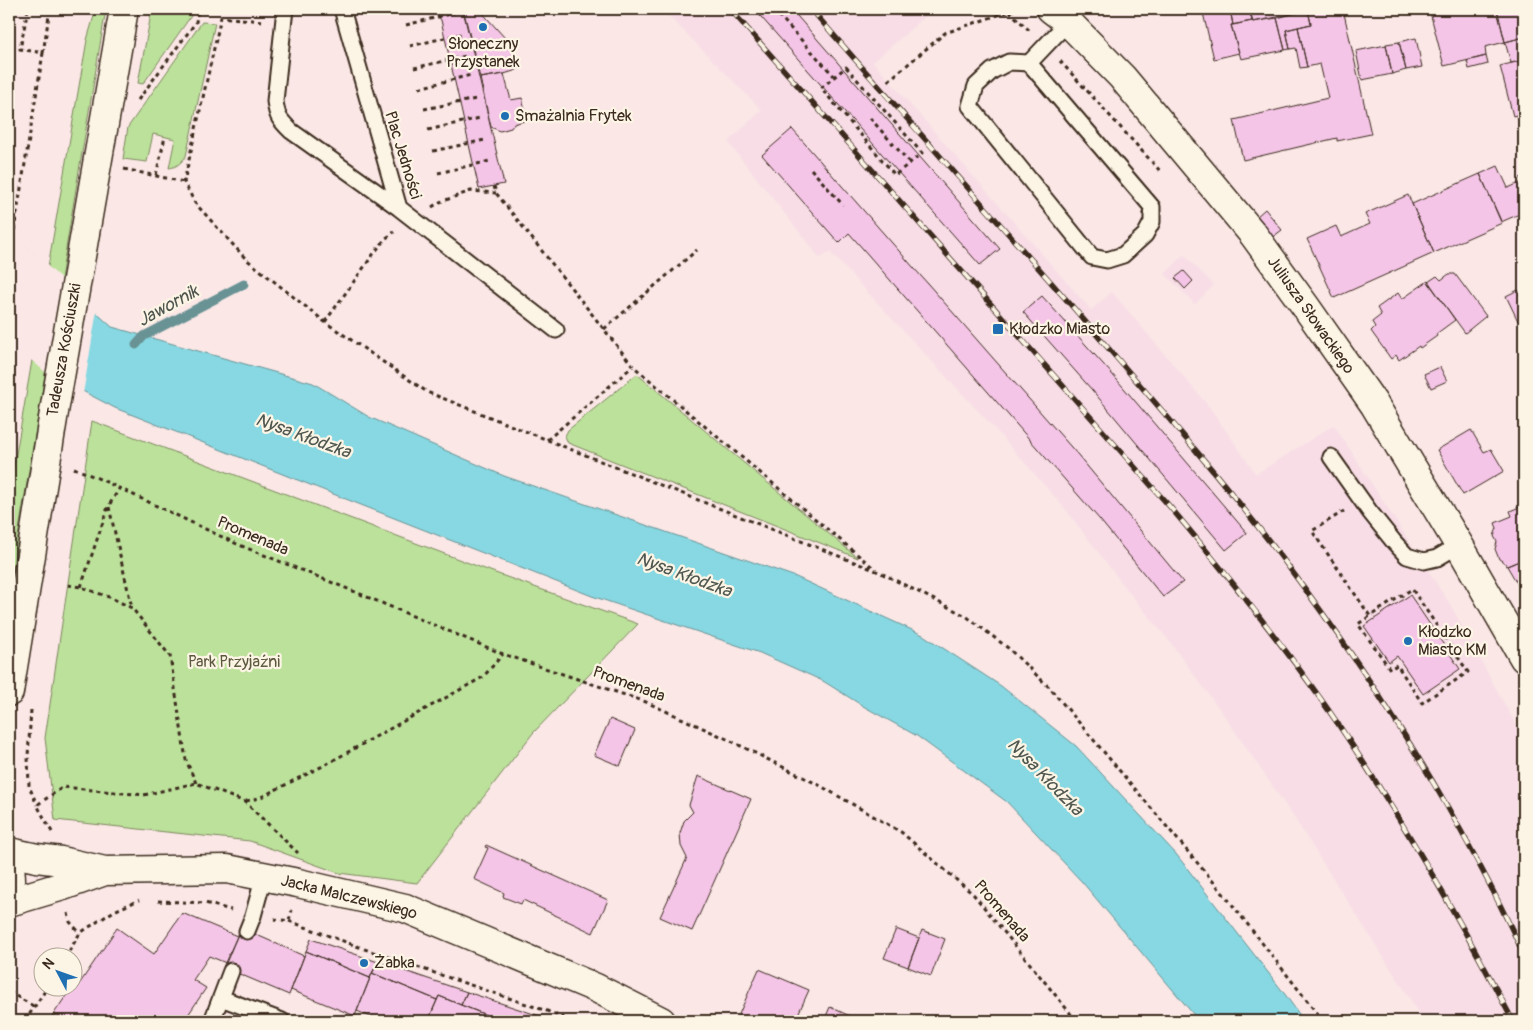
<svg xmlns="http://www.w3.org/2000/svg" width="1533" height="1030" font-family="Pangolin,sans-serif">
<rect width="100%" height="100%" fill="#fae7e6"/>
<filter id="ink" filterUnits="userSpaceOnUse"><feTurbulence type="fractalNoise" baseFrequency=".02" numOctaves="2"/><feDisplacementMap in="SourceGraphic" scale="10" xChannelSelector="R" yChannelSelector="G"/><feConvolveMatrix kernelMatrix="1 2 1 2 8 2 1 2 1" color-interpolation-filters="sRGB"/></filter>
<g filter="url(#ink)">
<path fill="#f8dde6" d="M662,9h237l30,4 -56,49 218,248 21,-18 98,116 46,66 78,-49 117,181 73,134v281h-102l-11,-21 -116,-181 -71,-104 -57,-77 -39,-47 -65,-85 -67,-76 -166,-178 -10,6 -92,-116 34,-32z
M1184,255l30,30 -19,19 -30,-30z"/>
<path fill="#bce19b" stroke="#7c865c" d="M96,9h10l-97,581v-95l60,-351 18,-104z
M152,9h33l6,7 -48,68 -5,-1z
M202,22l13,1 -29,133c-5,7 -9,11 -17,12l6,-29 -22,-5 -6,28 -24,-3 5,-32z
M637,374l221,184 -290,-115 -3,-7 3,-6z
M92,421l406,153 140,50 -105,109 -116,150 -78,-10 -89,-32 -195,-21 -10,-82z"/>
<path fill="#87d8e2" stroke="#699294" d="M9,234l103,93 201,56 56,34 135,59 292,101 127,58 78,51 75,60 100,108 108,139 20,28h-105l-116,-138 -76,-81 -90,-66 -54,-30 -40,-25 -63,-28 -168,-57 -477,-188 -63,-33z"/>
<path fill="#fae7e6" d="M9,232l88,78 -14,84 -32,-17 -42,-36z"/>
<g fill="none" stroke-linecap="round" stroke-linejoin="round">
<path stroke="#699294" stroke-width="9" d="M136,345l8,-9 100,-52"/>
</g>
<path fill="#f5c5e7" stroke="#3b2a1e" d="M432,9l31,1 41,174 -25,5 -38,-169z
M479,9l34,38 4,23 -13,4 -24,4 -16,-66z
M754,9h37l209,240 -20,16z
M1220,9h10l3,16h-2l8,28 -25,6 -11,-46z
M1230,9h19l3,12 -19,4z
M1249,9h66l-62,13z
M1315,9h28l28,125 -34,7v-3l-94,22 -9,-40 94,-22 -8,-34 -13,3 -9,-40 13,-3 -3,-14z
M1443,9h54l8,33 -20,5 1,9 -42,10 -14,-54z
M1504,9h14l6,28 -19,5 -8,-32z
M1308,10l3,14 -25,6 4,19 -5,1 -8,-32z
M1524,15v18l-4,-17z
M1277,18l8,32 -44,9 -10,-34 21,-4 1,1z
M1298,27l9,40 -7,1 -4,-20 -6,1 -4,-19z
M1524,37v23l-13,3 -6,-21z
M1416,38l6,29 -16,3 -7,-28z
M1399,42l7,28 -14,4 -6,-30z
M1386,45l6,29 -30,6 -6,-29z
M1486,56l2,8 -19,5 -2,-8z
M1524,60v83l-7,-28 -4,1 -13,-50z
M504,74l7,26 11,-2 5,22 -13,4 -3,4 -11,3 -9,-4 -11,-49z
M792,129l286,326 105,127 -20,15 -63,-77 -251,-287 -10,10 -77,-88z
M1498,166l10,22 14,-6 -2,-4 4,-2v36l-23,10 -21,-48z
M1480,174l22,49 -68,30 -22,-49z
M1408,195l26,58 -100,45 -27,-59 29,-13 5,11 29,-13 -5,-10z
M1265,209l17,21 -12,9 -14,-22z
M1184,271l9,10 -8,8 -10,-11z
M1449,274h6l31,42 -21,17 -37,-51 9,-6 4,4z
M1428,281l27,39 -19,14 1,2 -17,12 -1,-2 -20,14 -3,-5 -5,4 -20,-28 4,-4 -3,-5 9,-7 -4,-7 21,-15 4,6z
M1518,290l6,13v15l-6,3 -12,-25z
M1042,296l70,78 135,159 -21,17 -134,-160 -69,-78z
M1440,367l7,14 -16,7 -7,-14z
M1471,430l13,22 7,-3 13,22 -41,24 -26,-45z
M1524,505v54l-17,7 -2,-3 -6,-4 -4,-10 2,-7 -3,-6 3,-8 -2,-5 17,-7 -2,-5z
M1524,559v36l-17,-29z
M1410,595l50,74 -37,25 -26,-38 -8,6 -25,-36z
M610,719l25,11 -15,36 -26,-11z
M698,776l53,23 -59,132 -32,-14 27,-59 -6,-12 -1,-13 4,-12 9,-9 -4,-7z
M486,845l122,55 -15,33 -70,-33 -2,4 -18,-7 1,-4 -30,-14 14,-31 -3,-1z
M182,913l55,23 -11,27 -17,-7 -16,24 13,8 -22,33h-135l27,-40 4,2 37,-55 37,26z
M241,928l63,28 -15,39 -66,-28z
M896,929l23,9 -11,29 -24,-9z
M922,930l23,9 -14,37 -23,-9z
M311,939l67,23 -8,16 -64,-27z
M306,951l64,27 -15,38 -64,-26z
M378,962l89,30 -6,13 -22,-9 -2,4 -65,-27z
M759,969l50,21 -14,31h-59z
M372,973l65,27 -9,21h-48l-23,-10z
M467,992l88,29h-40l-10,-4 -2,4h-2l-40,-16z
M439,996l22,9 40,16h-73z
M830,1007l31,14h-37z"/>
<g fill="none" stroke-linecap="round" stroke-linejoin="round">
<g stroke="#3b2a1e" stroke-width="19">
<path id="lane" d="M285,9l-10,92c2,16 4,18 16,30l108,77 157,122
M342,9l57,199
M1029,63l-20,-1 -17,9 -16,15 -6,20 122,151 15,3 16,-5 22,-20 7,-13v-15l-123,-144 39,-41
M1331,457l39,55 24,30 13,14 17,5 13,-3 22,-13
M247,931l6,-15 11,-40
M221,998l61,23
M212,1021l19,-50"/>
</g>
<g stroke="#3b2a1e" stroke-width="31">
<path id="street" d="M1051,9l17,13 54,55 131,157 53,73 68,97 85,141 65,113
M9,852l28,6 24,3 44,10 122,-2 71,14 107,25 191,80 65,33
M9,902l54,-16 42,-15"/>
</g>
<g stroke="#3b2a1e" stroke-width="31">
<path id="secondary" d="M9,692l46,-286 69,-397
M9,862c2,9 3,20 0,29"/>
</g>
<path stroke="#3b2a1e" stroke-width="3" stroke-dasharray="4 4" stroke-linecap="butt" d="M773,9l62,68
M1009,11l20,19
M262,21l-41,-4 -37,165 11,21 51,56 79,63 102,70 452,180 87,44 42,32 41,39 178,211 96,123
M406,25l48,-12
M410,46l51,-12
M43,53l7,-44
M1060,61l102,112
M846,67l76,86 -27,22 -74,-87z
M414,68l52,-12
M888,81l57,-48 71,-24
M419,88l52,-13
M138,100l58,-78 2,-13
M424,109l52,-10
M870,118l40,45
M428,130l52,-12
M433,151l52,-11
M124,169l60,13
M811,169l32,36
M438,173l52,-12
M156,175l9,-38
M494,186l2,7 137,173 243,204
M432,207l8,-5 31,-11 25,2
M9,262l34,-209 -23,-4 8,-40
M325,322l47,-66 13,-17 9,-7
M604,329l93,-79
M547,440l86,-74
M74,468l28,12 135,64 128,52 138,58 143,48 81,37 92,46 82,47 73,63 96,118 5,8
M109,507l23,101
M1344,511l-32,20 58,85 42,-27 56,83 -46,31 -25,-38 -7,4 -32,-45 12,-8
M68,585l13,2 28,10 23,11 38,48 16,104 10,23
M81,587l27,-80 11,-18
M31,710l-3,46 1,30 8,19
M246,801l13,-3 64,-32 160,-89 20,-23
M52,832l-15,-27 26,-18 81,8 52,-12 49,19 53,51
M158,901l47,2 26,7
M68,913l2,9 10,11
M274,919l15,2 3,-11
M289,921l81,30 177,60 24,10
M65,958l15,-25 34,-22 25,-11
M9,992l26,15
M25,1021l22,-33"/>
<use href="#lane" stroke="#fcf5e5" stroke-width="15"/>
<use href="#street" stroke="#fcf5e5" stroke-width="28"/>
<use href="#secondary" stroke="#fcf5e5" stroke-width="28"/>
<g stroke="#3b2a1e" stroke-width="5.5">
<path id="rail" d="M730,9l441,499c58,69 114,138 165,213 65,96 123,197 177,300
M811,9c86,99 173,197 260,296 73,85 147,168 214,257 91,121 176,256 239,393"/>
</g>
<use href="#rail" stroke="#fcf5e5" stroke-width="4" stroke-dasharray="11" stroke-linecap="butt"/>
</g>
</g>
<g fill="#1f6fb2" stroke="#fcf5e5" stroke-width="2">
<circle cx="483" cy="27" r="5"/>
<circle cx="505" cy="116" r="5"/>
<rect x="992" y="323" width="12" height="12" rx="2.5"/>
<circle cx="1408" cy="641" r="5"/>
<circle cx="364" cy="963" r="5"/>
</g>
<g text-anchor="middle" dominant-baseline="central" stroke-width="4.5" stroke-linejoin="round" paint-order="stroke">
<g font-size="16" fill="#3b2a1e" stroke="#fcf5e5" text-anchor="start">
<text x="483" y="44" text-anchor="middle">Słoneczny<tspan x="483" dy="18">Przystanek</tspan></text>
<text x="515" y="116">Smażalnia Frytek</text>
<text x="1009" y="329">Kłodzko Miasto</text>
<text x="1418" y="632">Kłodzko<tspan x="1418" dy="18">Miasto KM</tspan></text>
<text x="374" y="963">Żabka</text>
</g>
<g font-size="16" fill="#3b2a1e" stroke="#fcf5e5">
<text transform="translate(403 155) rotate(73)">Plac Jedności</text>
<text transform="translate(1311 315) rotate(55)">Juliusza Słowackiego</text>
<text transform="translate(64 350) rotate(-80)">Tadeusza Kościuszki</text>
<text transform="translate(253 536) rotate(23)">Promenada</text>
<text transform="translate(629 684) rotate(20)">Promenada</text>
<text transform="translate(349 897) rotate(14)">Jacka Malczewskiego</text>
<text transform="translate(1002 911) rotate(49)">Promenada</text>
</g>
<g font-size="16" fill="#5b583d" stroke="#fcf5e5">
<text x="234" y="662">Park Przyjaźni</text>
</g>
<g font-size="18" font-style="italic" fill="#4e564f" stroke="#fcf5e5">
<text transform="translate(168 306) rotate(-29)">Jawornik</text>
<text transform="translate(303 436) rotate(20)">Nysa Kłodzka</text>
<text transform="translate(684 575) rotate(20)">Nysa Kłodzka</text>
<text transform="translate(1045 777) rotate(46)">Nysa Kłodzka</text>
</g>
</g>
<rect width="1533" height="1030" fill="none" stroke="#fcf5e5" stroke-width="30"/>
<rect x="15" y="15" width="1503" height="1000" fill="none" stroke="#3b2a1e" stroke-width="2" filter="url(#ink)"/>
<g transform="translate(58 972) rotate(311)"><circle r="24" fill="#fcf5e5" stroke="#afa495"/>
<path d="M0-4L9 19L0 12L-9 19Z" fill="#1f6fb2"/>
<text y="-8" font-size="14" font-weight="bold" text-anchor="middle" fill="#3b2a1e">N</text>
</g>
</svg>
